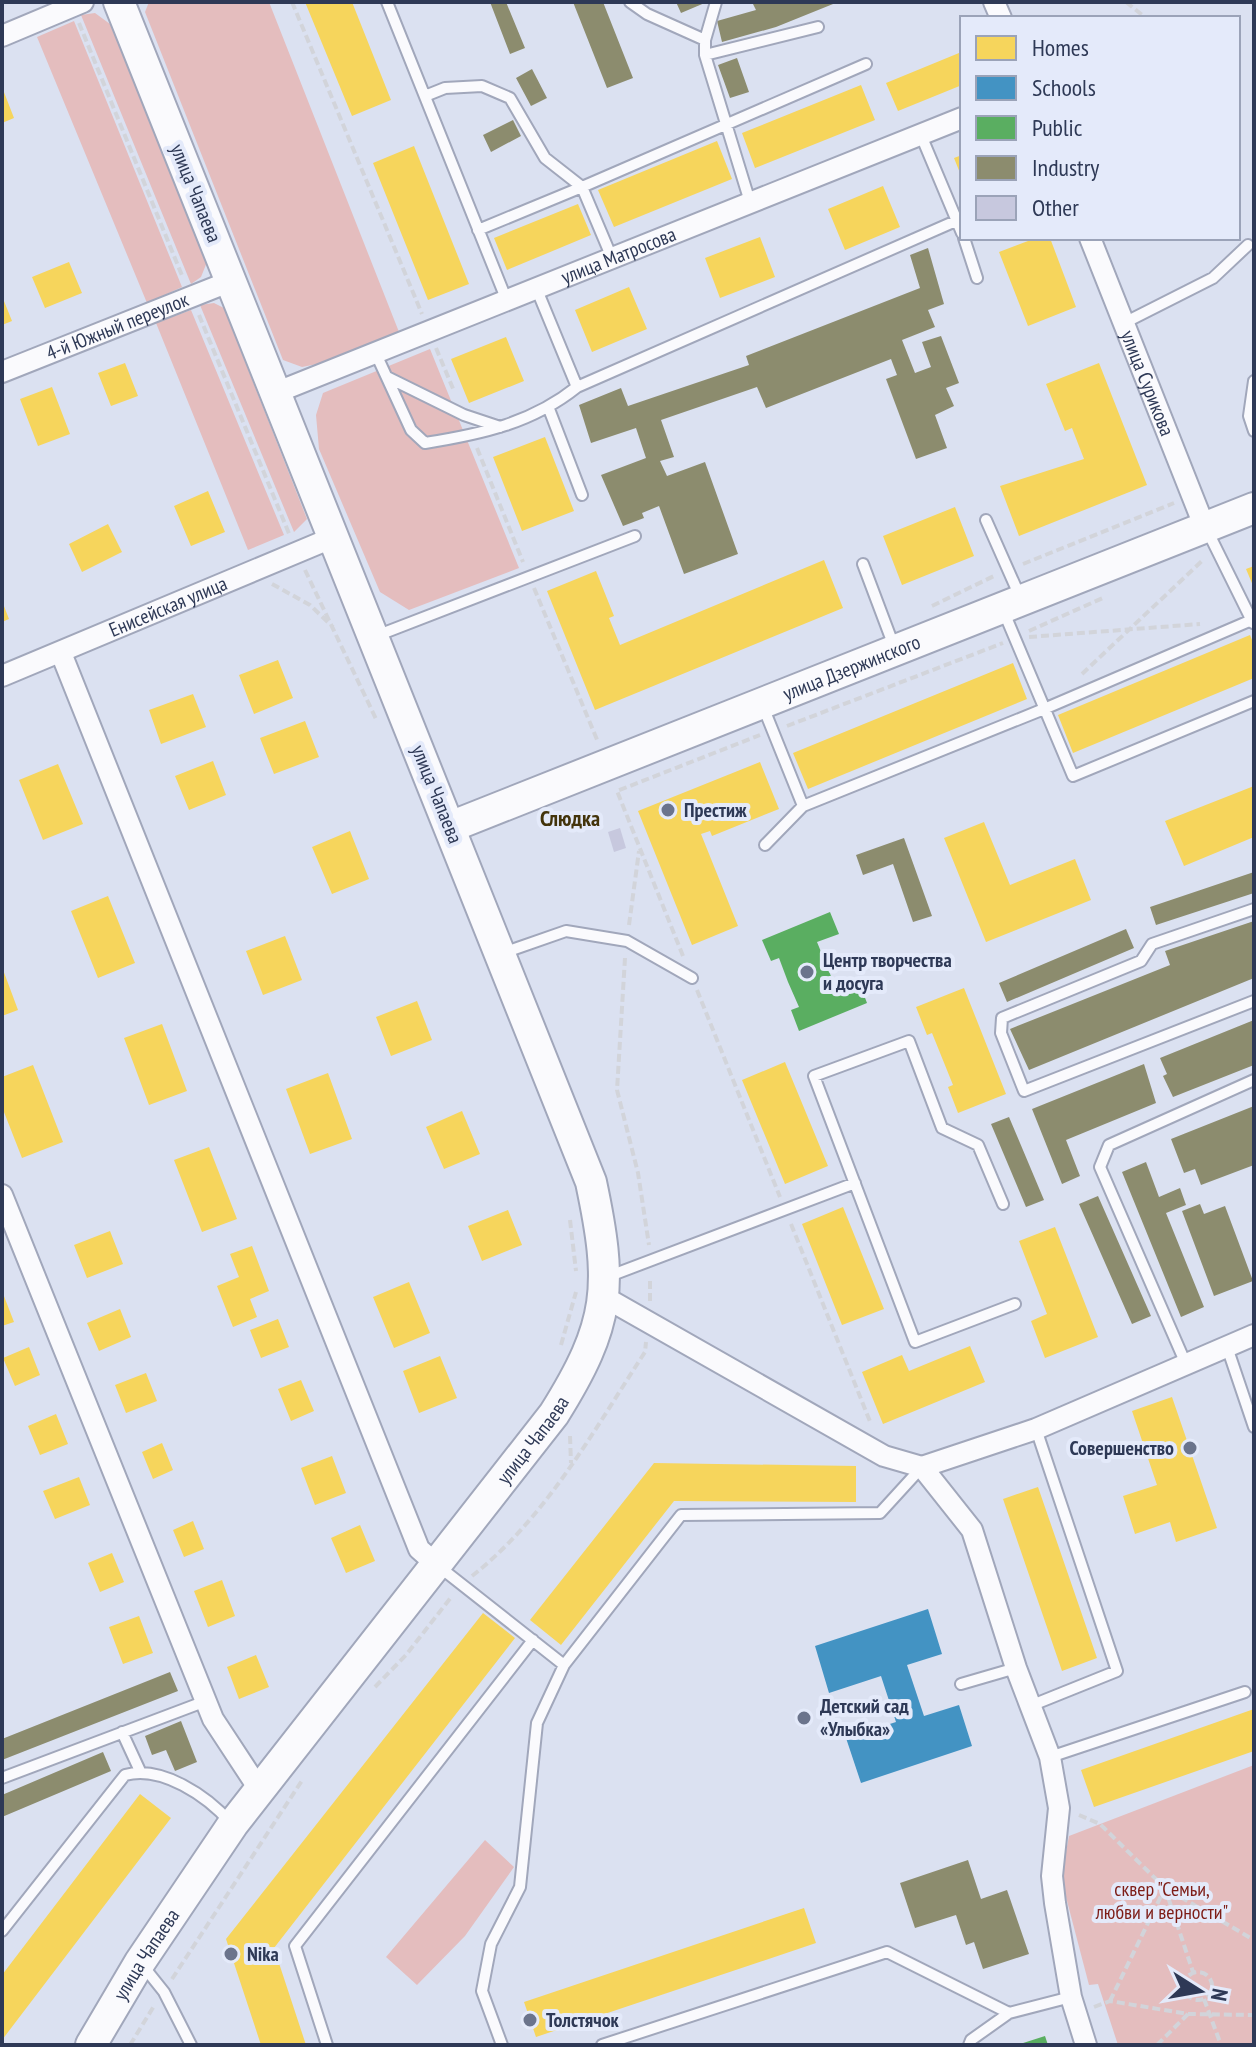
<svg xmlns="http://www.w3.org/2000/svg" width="1256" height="2047" font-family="'PT Sans Narrow',sans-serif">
<rect width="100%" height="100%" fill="#dbe1f1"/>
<path fill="#e4bdbe" d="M149,2h120l130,330 -77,31 -20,4 -19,-7 -138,-348z
M95,13l15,11 97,238 -6,15 -10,7 -110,-269z
M74,21l108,266 -35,16 -110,-266z
M214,303l10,5 83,211 -13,13 -94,-227z
M191,310l93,225 -36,15 -92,-227z
M430,349l89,219 -110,42 -29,-18 -61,-143 -3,-34 7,-22z
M1254,1765v280h-136l-20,-61 -9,1 -28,-107 8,-42z
M485,1840l29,27 -49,69 -48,49 -31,-28z"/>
<path fill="#f6d55c" d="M305,2h47l39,98 -39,16z
M959,53l3,32 -64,26 -12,-28z
M861,85l14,35 -120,48 -13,-35z
M2,87l12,31 -12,5z
M717,141l15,38 -118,48 -16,-37z
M414,146l55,138 -41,16 -55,-137z
M962,155v23l-8,-20z
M883,186l17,41 -55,23 -17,-41z
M578,204l13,31 -84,35 -13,-32z
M760,237l15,40 -55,21 -15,-40z
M1036,238h14l26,69 -48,19 -29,-74z
M69,262l13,31 -37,15 -13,-31z
M629,287l18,42 -55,23 -17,-42z
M2,296l10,25 -10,4z
M506,337l18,44 -55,22 -18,-44z
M125,363l13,33 -27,10 -13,-33z
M1099,363l48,122 -128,51 -19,-50 84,-27 -12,-31 -7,3 -19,-47z
M52,387l18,47 -32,12 -18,-47z
M545,437l29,74 -52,20 -29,-74z
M208,491l17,41 -34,14 -17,-40z
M955,507l19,49 -72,29 -19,-49z
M108,524l14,28 -40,20 -13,-28z
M824,560l19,48 -248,102 -48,-119 49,-20 18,45 -5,2 11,27z
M1254,566v22l-8,-19z
M2,601l7,18 -7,3z
M1250,635l4,10v33l-181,75 -15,-38z
M278,660l15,38 -39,16 -15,-39z
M1013,663l14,36 -219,90 -15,-36z
M193,694l13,33 -45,17 -12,-34z
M305,721l14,36 -45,17 -14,-36z
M213,761l13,34 -37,15 -14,-34z
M760,762l19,47 -67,27 -2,-5 -9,3 37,92 -46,19 -54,-134z
M58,764l25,60 -40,16 -24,-60z
M1254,786v51l-70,29 -19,-45z
M984,822l26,63 65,-26 16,41 -105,42 -42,-104z
M350,831l19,48 -37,15 -20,-47z
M108,896l27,67 -37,15 -27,-67z
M285,936l17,44 -39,15 -17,-44z
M2,967l16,43 -16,6z
M964,988l42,106 -48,19 -10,-26 5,-2 -21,-52 -5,2 -11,-28z
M417,1001l15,39 -41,16 -15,-39z
M162,1024l25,67 -38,14 -25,-67z
M785,1062l43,104 -43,18 -43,-104z
M33,1065l30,77 -41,16 -20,-51v-30z
M328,1073l24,66 -42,15 -24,-65z
M462,1111l18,43 -36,15 -18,-42z
M209,1147l28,72 -35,13 -28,-72z
M843,1207l41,102 -42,16 -40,-101z
M508,1210l14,35 -40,16 -14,-35z
M1055,1227l43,110 -53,21 -14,-37 16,-7 -28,-73z
M110,1231l13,33 -36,14 -13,-33z
M252,1246l17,45 -19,8 7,18 -24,10 -16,-41 22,-9 -9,-23z
M409,1282l21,51 -36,15 -21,-51z
M2,1291l12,31 -12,4z
M120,1309l11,28 -32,14 -12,-28z
M278,1319l11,28 -28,11 -11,-28z
M970,1346l15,36 -102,42 -21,-52 40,-17 7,16z
M29,1347l11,28 -25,11 -12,-28z
M440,1356l17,42 -38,15 -16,-42z
M146,1373l11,28 -31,12 -11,-28z
M301,1380l13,31 -23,10 -13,-32z
M1172,1397l45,131 -41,14 -6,-20 -35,12 -12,-38 34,-11 -25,-74z
M56,1414l12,30 -28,11 -12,-29z
M162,1443l11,27 -20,9 -11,-27z
M332,1456l14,37 -31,12 -14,-37z
M654,1463l202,3v36l-182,-1 -113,144 -31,-25z
M79,1477l11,28 -35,14 -12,-28z
M1038,1487l59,171 -35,13 -59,-172z
M193,1521l11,28 -20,8 -11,-27z
M360,1525l15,36 -29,12 -15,-35z
M112,1553l12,29 -24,10 -12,-29z
M222,1580l13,36 -27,11 -14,-36z
M483,1613l32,25 -241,310 32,97h-45l-35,-106z
M139,1616l14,37 -30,11 -14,-37z
M256,1655l13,32 -30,12 -12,-32z
M1254,1709v42l-160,56 -13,-37z
M140,1794l31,24 -169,222v-65z
M804,1908l12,35 -280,94 -12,-35z"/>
<path fill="#4393c3" d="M928,1609l14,45 -35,11 17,51 35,-11 13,41 -111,37 -15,-45 50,-16 -15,-46 -52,17 -14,-47z"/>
<path fill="#5aae61" d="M830,912l9,22 -22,8 20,49 22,-9 8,21 -68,28 -8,-21 8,-3 -11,-25 -9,-24 -8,3 -9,-21z
M1045,2036l3,9h-28v-1z"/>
<path fill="#8c8c6e" d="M490,2h16l19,46 -15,6z
M573,2h30l30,76 -26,10z
M676,2h31l-26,11z
M752,2h86l-62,25 -54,15 -5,-21 39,-11z
M737,58l12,34 -19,6 -12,-33z
M532,69l15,29 -16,8 -15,-28z
M513,120l8,16 -30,16 -8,-17z
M928,248l16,56 -16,6 7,17 -33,13 13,33 16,-6 -9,-25 19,-6 18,47 -13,5 8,18 -19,9 12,33 -31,11 -30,-80 11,-4 -6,-16 -125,49 -9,-21 -96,33 13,37 -14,4 7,15 38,-14 33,92 -54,20 -25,-68 -17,7 2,5 -21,8 -22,-51 45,-17 -10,-30 -45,15 -12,-38 42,-17 7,18 121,-41 -3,-9 174,-68 -10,-33z
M904,838l28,78 -19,6 -20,-58 -30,11 -7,-20z
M1254,872v21l-98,32 -6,-18z
M1254,921v57l-225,92 -19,-41 160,-64 -5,-14z
M1126,929l8,19 -127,54 -8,-19z
M1254,1020v45l-81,32 -10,-21 4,-2 -7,-16z
M1144,1064l12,39 -90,37 14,36 -18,8 -30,-75z
M1254,1106v59l-53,20 -6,-16 -11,4 -13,-34z
M1009,1117l35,83 -18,7 -35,-83z
M1146,1162l13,35 21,-9 6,17 -20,8 38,94 -23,10 -59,-145z
M1098,1196l53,120 -19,8 -53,-120z
M1200,1204l4,10 21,-8 28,75 -39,15 -32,-85z
M170,1672l8,19 -176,69v-21z
M181,1721l16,41 -22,9 -9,-21 -14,5 -7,-19z
M103,1752l8,19 -109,46v-22z
M968,1860l13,39 26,-9 22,64 -46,15 -9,-27 -8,3 -10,-30 -41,13 -15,-45z"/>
<path fill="#c7c8de" d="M620,828l6,20 -12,4 -6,-20z"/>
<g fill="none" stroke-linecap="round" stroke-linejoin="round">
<g stroke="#a1a7bb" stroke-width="14">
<path id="service" d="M387,2l120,299
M630,2l17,12 58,26
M716,2l-11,38v15l45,147
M705,55l113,-28
M425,96l20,-8 37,-2 28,12 35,60 37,29 -104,43
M920,133l42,100
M964,238l13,40
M612,258l-30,-71 284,-123
M537,290l40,97 381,-167
M1124,323l89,-45 35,-33
M376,354l35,76 14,13c57,-9 107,-20 152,-56
M387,377l77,38 36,12
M1254,381l-5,35 5,15
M549,409l33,86
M986,520l35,79
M1207,530l46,93
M863,564l32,85
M1003,610l70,166 181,-75
M376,636l259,-100
M762,704l41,102 241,-97 210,-90
M765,845l38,-39
M1254,909l-102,35 -11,17 -139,57 -1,15 23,58 230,-90
M503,953l63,-22 61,10 65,37
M1003,1204l-25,-59 -36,-17 -33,-87 -95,35 101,266 100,-38
M607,1277l248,-94
M1227,1347l27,80
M1186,1364l-86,-197 9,-22 145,-65
M437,1565l127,100
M961,1684l55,-16
M1030,1706l87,-35 -81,-242
M122,1732l18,39
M1050,1757l195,-65
M2,1778l204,-77
M2,1931l123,-156c37,-10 82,21 106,48
M144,1967l20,25 27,53
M327,2045l-32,-99 238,-306
M502,2045l-20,-54 9,-47 29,-57 17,-164 27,-58 117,-150 199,-2 42,-46
M602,2045l285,-93 122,61
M969,2045l2,-5 38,-27 62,-16"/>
</g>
<g stroke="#a1a7bb" stroke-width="24">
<g id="minor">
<path d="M994,2l7,16"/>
<path d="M2,36l81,-34"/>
<path id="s1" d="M1090,238l115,290"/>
<path id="s2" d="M2,372l229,-91"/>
<path id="s3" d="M275,393l687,-275"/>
<path d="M61,653l358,896 17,15"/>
<path id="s4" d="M2,676l332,-139"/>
<path d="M2,1195l211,524 46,70"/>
<path d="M606,1298l278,158 38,11 50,63 44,138 34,89 9,51 -7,68 3,27 16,94 15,48"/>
<path d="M922,1467l114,-38 218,-94"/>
</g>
</g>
<g stroke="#a1a7bb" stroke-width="34">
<g id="secondary">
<path id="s5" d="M450,827l804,-319"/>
<path id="s6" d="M91,2045l49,-83 93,-138 321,-410c57,-91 59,-128 37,-232l-472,-1180"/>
</g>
</g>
<path stroke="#d2d4da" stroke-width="4" stroke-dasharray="8 4" stroke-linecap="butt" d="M292,2l130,312
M1126,2l20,16
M79,23l104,255
M199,315l91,221
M436,348l18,43
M477,448l46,114
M1023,564l151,-61
M305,570l72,151
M272,584l38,21 23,22
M534,588l64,154
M932,606l64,-31
M1029,631l76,-34
M1029,637l171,-13
M1082,674l122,-115
M787,726l216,-83
M629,925l10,-74
M683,956l-66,-165 143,-56
M625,958l-8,132 21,83 11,72
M697,990l83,207
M570,1220l6,51
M791,1224l80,200
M650,1301v-23
M561,1345l15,-53
M570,1436l1,27
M472,1576c74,-58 122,-146 173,-224l1,-10
M375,1687l31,-32 46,-59
M1079,1815l21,9 65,64 89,52
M1165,1888l28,84
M1184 1986a14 14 0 1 1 28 0a14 14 0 1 1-28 0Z
M172,1979l131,-200
M1204,1999l17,46
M1110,2001l55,-113
M1094,2007l16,-6 78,13 66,1
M130,2045l24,-39
M1157,2045l31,-31"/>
<use href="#service" stroke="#fafafd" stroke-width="10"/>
<use href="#minor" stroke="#fafafd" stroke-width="20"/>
<use href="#secondary" stroke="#fafafd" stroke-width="30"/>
</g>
<g fill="#6b748c" stroke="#e4eafa" stroke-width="3">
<circle cx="668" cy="810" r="8"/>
<circle cx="807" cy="972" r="8"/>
<circle cx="1190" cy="1448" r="8"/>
<circle cx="804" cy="1718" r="8"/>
<circle cx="231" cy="1954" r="8"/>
<circle cx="530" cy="2020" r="8"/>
</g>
<g text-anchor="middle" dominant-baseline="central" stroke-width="8" stroke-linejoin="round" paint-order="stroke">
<g font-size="20" fill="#2e3956" stroke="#e4eafa">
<text transform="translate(196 193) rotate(68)">улица Чапаева</text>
<text stroke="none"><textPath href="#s3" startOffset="370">улица Матросова</textPath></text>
<text stroke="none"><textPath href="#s2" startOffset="124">4-й Южный переулок</textPath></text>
<text stroke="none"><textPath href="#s1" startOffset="156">улица Сурикова</textPath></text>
<text stroke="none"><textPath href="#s4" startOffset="180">Енисейская улица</textPath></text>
<text stroke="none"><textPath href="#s5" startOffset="432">улица Дзержинского</textPath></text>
<text transform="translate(437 794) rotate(68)">улица Чапаева</text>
<text stroke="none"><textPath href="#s6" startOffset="750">улица Чапаева</textPath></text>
<text stroke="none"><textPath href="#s6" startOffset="106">улица Чапаева</textPath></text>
</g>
<g font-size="20" font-weight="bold" fill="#2e3956" stroke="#e4eafa" text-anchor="start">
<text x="684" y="810">Престиж</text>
<text x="823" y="960">Центр творчества<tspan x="823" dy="23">и досуга</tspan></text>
<text x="1174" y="1448" text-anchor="end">Совершенство</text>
<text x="820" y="1706">Детский сад<tspan x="820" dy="23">«Улыбка»</tspan></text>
<text x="247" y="1954">Nika</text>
<text x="546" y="2020">Толстячок</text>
</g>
<g font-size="20" fill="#7d1c16" stroke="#e4eafa">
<text x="1162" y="1889">сквер "Семьи,<tspan x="1162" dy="23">любви и верности"</tspan></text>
</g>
<g font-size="22" font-weight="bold" fill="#43340b" stroke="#e4eafa">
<text x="570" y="818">Слюдка</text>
</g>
</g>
<rect width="1256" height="2047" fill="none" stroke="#2e3956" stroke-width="8"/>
<rect x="960" y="16" width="280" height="224" fill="#e4eafa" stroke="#9ba3b8" stroke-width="2"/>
<rect x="976" y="36" width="40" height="24" fill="#f6d55c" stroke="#9ba3b8" stroke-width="2"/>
<text x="1032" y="56" font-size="24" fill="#2e3956">Homes</text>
<rect x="976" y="76" width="40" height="24" fill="#4393c3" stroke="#9ba3b8" stroke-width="2"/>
<text x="1032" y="96" font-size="24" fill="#2e3956">Schools</text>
<rect x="976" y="116" width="40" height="24" fill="#5aae61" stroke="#9ba3b8" stroke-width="2"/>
<text x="1032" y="136" font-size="24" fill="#2e3956">Public</text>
<rect x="976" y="156" width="40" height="24" fill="#8c8c6e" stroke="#9ba3b8" stroke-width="2"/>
<text x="1032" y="176" font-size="24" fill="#2e3956">Industry</text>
<rect x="976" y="196" width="40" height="24" fill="#c7c8de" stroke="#9ba3b8" stroke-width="2"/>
<text x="1032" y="216" font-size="24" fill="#2e3956">Other</text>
<g transform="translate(1200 1991) rotate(101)" stroke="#e4eafa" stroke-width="6" paint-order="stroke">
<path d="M0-6L14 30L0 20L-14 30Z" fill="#2e3956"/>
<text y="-12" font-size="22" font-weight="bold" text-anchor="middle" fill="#2e3956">N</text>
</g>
</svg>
